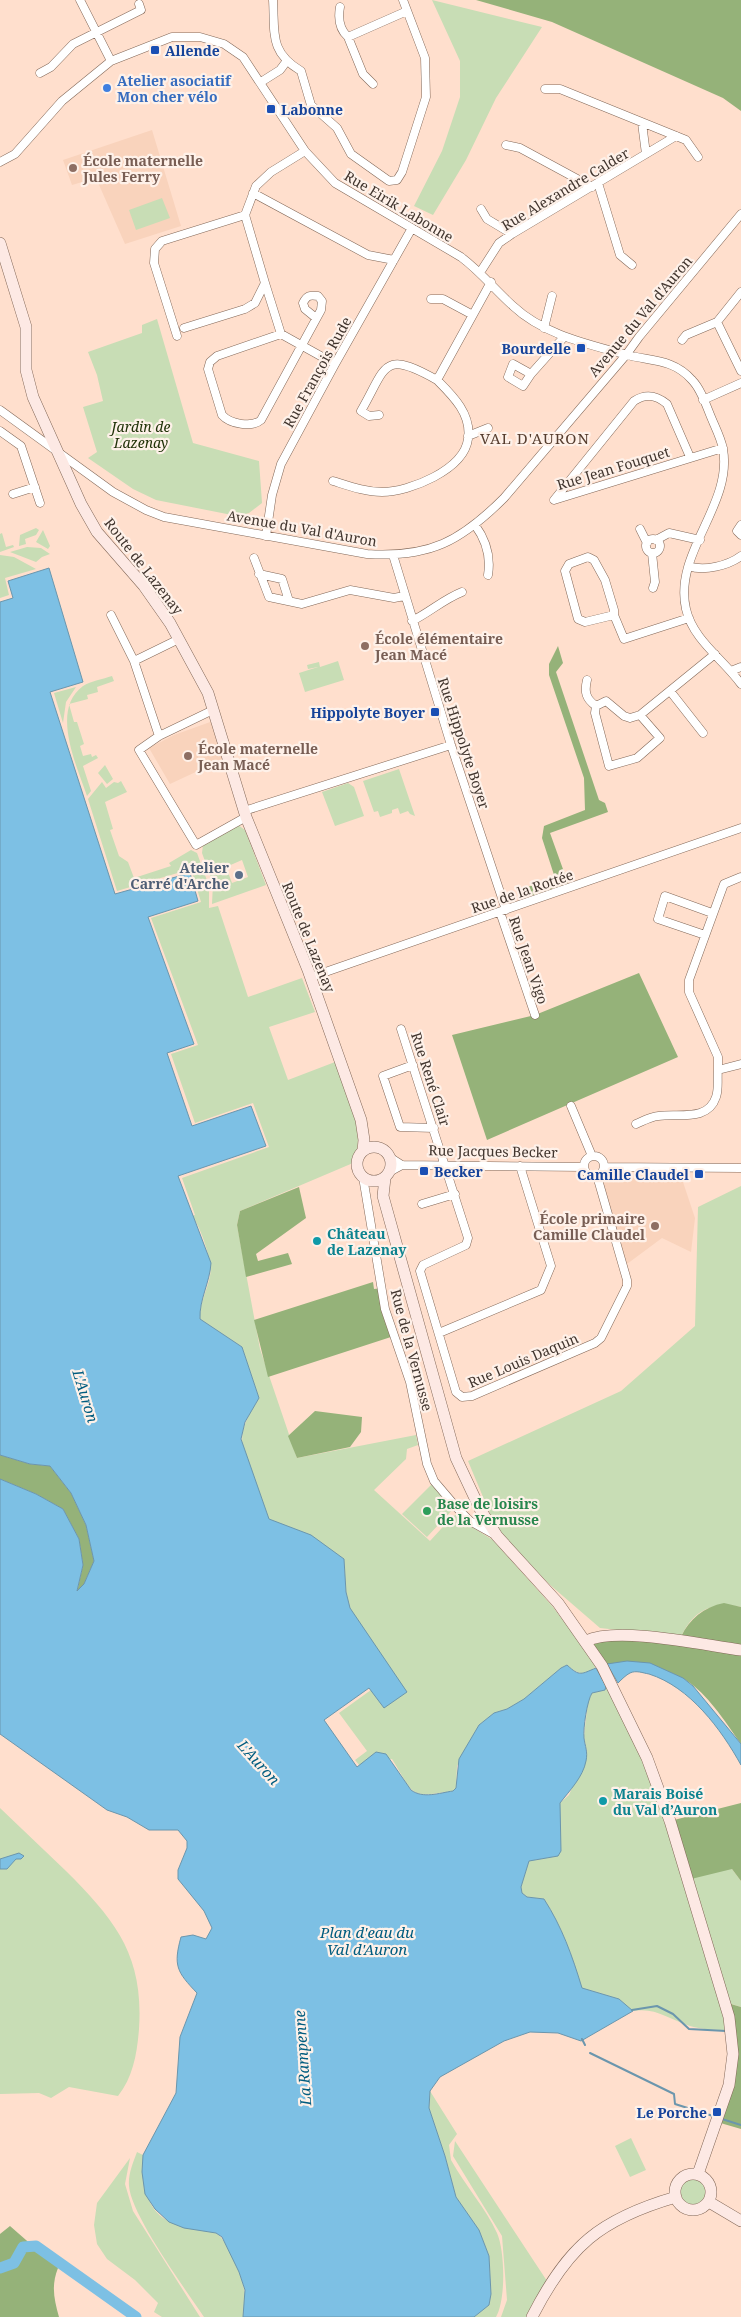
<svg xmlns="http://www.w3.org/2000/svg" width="741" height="2317" font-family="'Noto Serif',serif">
<rect width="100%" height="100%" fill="#ffdfcd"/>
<path fill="#f9d3bc" d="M152,130l29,96 -56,18 -29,-66 -24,7 -9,-25z
M213,721l12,42 -25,7 -30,14 -21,-36 25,-13z
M607,1178l75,1 13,39 -4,34 -29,-14 -35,26 -26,-82z"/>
<path fill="#c8ddb5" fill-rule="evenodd" d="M432,0l110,27 -46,71 -30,62 -33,55 -19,-9 28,-55 18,-54v-36z
M162,198l8,20 -34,12 -7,-20z
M157,319l36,124 66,18 3,42 -13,10 -12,3 -81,-16 -23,-11 -45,-31 9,-6 -14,-45 20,-6 -6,-26 -9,-23 54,-19v-8z
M36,528l3,2 -3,5 -11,4 1,5 -7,2 1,-11z
M43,530l7,16 -2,3 -12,-7z
M2,533l4,14 7,-2 1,2 -14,5v-18z
M27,547l14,1 9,6 -8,3 -6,5 -26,-10z
M0,555l14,2 22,12 -31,9 4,17 -9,3z
M338,661l6,19 -39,12 -6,-19 19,-6 -10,2 -1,-4 12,-3 1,5z
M112,676l2,5 -17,6 1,5 -11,3 1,4 -19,5 5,18h3l7,22 -4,2 3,10 8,-2 1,3 4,-2 2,3 -15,8 8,25 -4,5c-10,-30 -37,-86 -4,-110 8,-5 20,-7 29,-10z
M76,687l-10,15 -3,21 -9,-30z
M105,765l8,14 -6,5 -9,-11z
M399,769l16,47 -5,-2 -2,-3 -8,3 -2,-6 -6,2v3l-12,4 -2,-6 -4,1 -11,-31z
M121,781l6,11 -22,10 8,27 -3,1 9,26 9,6 6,16 37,-12 -2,-3 22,-13 6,3 12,33v22l9,-2 30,91 54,-19 13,34 -46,15 19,53 47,-18c10,31 33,70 18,101l-113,48 -3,14 23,124 37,109 119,-23 2,10 -11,4 -1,10 -32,31 56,51 22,-24 5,-3 10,10 26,16 60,67 44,59c-12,10 -19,9 -30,-1l-6,3 -37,31 -17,10 -13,4 -15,12 -22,41 -1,22 -3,3c-45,7 -38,5 -61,-32l-24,2 -8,5 -5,-6 12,-9 -28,-38 32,-23 13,18 -21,-78 -13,-22 -4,-16 -2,-33 -75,-40 -26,-69c-4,-21 6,-35 16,-52l-17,-51 -42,-28c-1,-15 7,-28 10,-43 3,-13 -9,-49 -18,-60l3,-1 -13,-37 87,-31 -16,-44 -58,20 -24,-69 27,-9 -47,-127 50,-16 -10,-33 -74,22 -29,-92 14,-17 4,6 8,-6 4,1z
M348,783l6,4 10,29 -29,10 -13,-34z
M238,825l7,5 21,55 -54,19 1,-21 -11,-30 1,-8zM242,860l6,17 -16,6 -6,-16z
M741,1186v421c-28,-6 -48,3 -60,30l-81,-9 -51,-44 -53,-56 -28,-67 153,-70 74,-65 3,-119z
M432,1484l22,24 -27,29 -25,-23z
M606,1686h7l57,135 62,48 9,12v126l-16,-5 5,28c-13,0 -27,0 -40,-4 -21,-7 -35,-19 -57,-15l-14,-12 -37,-11c-10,-32 -20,-61 -38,-89l-17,-2 -5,-4 -1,-6 8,-26 28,-5 3,-53 9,-8 18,-42 -3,-17 4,-35 4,-8 13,-3z
M0,1808c22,21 44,42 66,63 49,49 78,84 73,158 -2,25 -6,48 -21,67l-49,-9 -18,11 -12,-5 -39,1z
M430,2091l27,43 -8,11 2,15c13,24 36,50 46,73 8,18 9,67 -1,84h-22l15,-12 2,-11 -2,-38 -10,-26 -23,-33 -11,-41 -16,-48z
M631,2138l15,32 -16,7 -15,-31z
M455,2141l92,140 -18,36h-28l6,-17 -5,-64 -49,-80z
M137,2152l6,3c-2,23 2,57 28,67 14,5 30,8 45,11 12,8 26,42 28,56 2,9 -1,19 -1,28h-39c-18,-27 -73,-102 -75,-131 -1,-12 4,-23 8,-34z
M130,2158l-5,26 8,27 67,106h-38l-8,-5 4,-9 -23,-23 -28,-21 -10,-15 -3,-19 3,-22z
M679 2192a14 14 0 1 1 28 0a14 14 0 1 1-28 0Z"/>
<path fill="#95b279" d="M476,0h265v111l-18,-13 -171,-76z
M558,646l5,17 -7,9 43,128 6,3 3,9 -58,21 18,50 -38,13 -3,-9 28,-9 -13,-40 2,-12 41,-16 -1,-32 -35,-103v-11z
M639,973l39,84 -191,83 -35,-105 83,-20z
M299,1187l7,31 -50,36 2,7 30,-8 4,11 -46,13 -9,-52 3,-14z
M373,1282l1,7 8,-1 12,48 -126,41 -14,-57z
M315,1411l47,6 -1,15 -11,15 -53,11 -9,-22z
M0,1455l30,9 20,2 21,27 15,32 8,36 -10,23 -7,8 6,-27 -4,-26 -16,-30 -27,-15 -36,-15z
M724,1603l17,4v38l-60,-8c8,-18 23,-30 43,-34z
M608,1635l133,15v94c-45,-66 -59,-80 -141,-80l-14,-23z
M741,1803v78l-9,-12 -45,11 -17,-59z
M724,2002l17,5v122l-24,-7 13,-42z
M10,2226l48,42c-7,18 -4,31 1,49h-59v-83z"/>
<path fill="#7dc0e4" stroke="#6b96ad" d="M49,568l34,114 -33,10 65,202 75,-21 8,28 -50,16 46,127 -27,9 25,73 59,-20 15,40 -88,30 33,87c-1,19 -12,37 -11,56l42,28 17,51 -14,24 -4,17 28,80 42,16 33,24 2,33 4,16 57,84 -23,16 -15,-20 -45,32 33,47 19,-15 10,2 25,36c12,9 28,3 42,1l3,-3 3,-29 20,-34 15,-12 13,-4 17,-10 37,-31 6,-3c13,12 14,9 29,3l10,18 -1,4 -13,3c-5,8 -9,35 -8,45 1,8 4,14 2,23 -3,16 -16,29 -26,42l1,48 -3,5 -29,5 -8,26 1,6 5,4 17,2c18,28 28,56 38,89l37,11 14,12 -52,30 -23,-8 -28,-1 -26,9 -64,36 -10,14 -1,17 16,48 11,41 23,33 10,26 2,38 -2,11 -15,12h-231l2,-27 -6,-18 -17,-35 -6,-4 -32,-5 -15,-6 -14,-13 -10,-15 -3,-22 1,-17 33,-62 4,-56 17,-44c-20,-21 -24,-27 -16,-56l12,-2 13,4 6,-11 -8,-17 -26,-32v-9l9,-22v-7l-9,-11h-29l-22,-13 -20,-7 -107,-76v-255l36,15 27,15 16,30 4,26 -6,26 7,-7 10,-23 -8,-36 -15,-32 -21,-27 -20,-2 -30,-9v-853l13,-4 -5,-17z
M627,1661l23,2 33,15 10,8 48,58v21c-20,-36 -51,-78 -92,-91 -6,-1 -13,-4 -19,-1 -4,2 -8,6 -12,10l-11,-19z
M19,1853l5,3 -3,3h-5l-9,10h-7v-10z"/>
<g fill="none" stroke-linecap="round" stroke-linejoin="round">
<path stroke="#6b96ad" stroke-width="2" d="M632,2010l25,-4 16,8 16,15 37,2
M582,2039l3,6
M590,2053l84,41 1,10 38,12
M722,2119l19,6"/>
<path stroke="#7dc0e4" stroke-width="11" d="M0,2268l14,-5 9,-16 13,-1 100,71"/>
<g stroke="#836858" stroke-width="9">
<path id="street" d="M80,0l31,61
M273,0c2,33 -4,52 28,71l10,34 26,23 14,26 38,27 8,-1 5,-8 24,-75 -1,-39 -22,-58
M340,7c-2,11 -1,22 8,30l15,37 10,10
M348,37l59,-26
M40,73l11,-6 22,-23 68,-34 -2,-6
M261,82l19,-12 6,-8
M545,89h15l126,51 12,17
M642,123l4,31
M506,145l14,3 72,39
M0,162l15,-8 47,-53 49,-40 61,-24h28l24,7 19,13 62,94 30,32 126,74c20,15 34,33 52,49 31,29 75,38 114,49 24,6 47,4 65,25 9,9 14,25 19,37 4,10 10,21 12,32 10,56 -50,104 -37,160 7,31 37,50 55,75
M598,183l22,72 12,10
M253,193l115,62 26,5
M481,209l6,10 25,15
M245,215l11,-29 15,-14 34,-21
M481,271l18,-28 13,-9 164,-98
M741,292l-24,30 24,49
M431,299h12l28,15
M184,328l61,-19 10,-6 10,-20 16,51 54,30
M544,328l8,-32
M281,334l-64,22 -7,6 -2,7 14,46c8,9 30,13 39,5l60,-110 1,-9 -4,-5c-8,-1 -11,-1 -15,7l2,6 11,9
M177,336l-23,-73 1,-14 7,-8 83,-26 20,68
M682,340l4,-5 31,-13
M531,374l-8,12 -15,-9 5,-13 18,10 33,-37
M703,400l38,-17
M0,410l113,82 33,18 18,7 203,37c63,4 94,-13 137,-56l122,-143 13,-18 102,-123
M379,415l-10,1 -8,-5c26,-45 21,-62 76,-31
M0,431l21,15 19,57
M468,436l20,-8
M690,457l-23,-53c-11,-9 -21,-11 -33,-3l-80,99 169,-52
M333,481c16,5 32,11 49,11 27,0 82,-22 86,-53 4,-25 -16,-44 -31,-59l54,-98
M13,494l22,-7
M475,525c11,15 16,32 13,50
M741,525l-4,6 4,4
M640,529l7,14
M266,536l6,-41 9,-31 54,-100 77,-136
M646 546a7 7 0 1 1 14 0a7 7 0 1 1-14 0Z
M656,540l13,-7 31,7
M652,553l3,29 -2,6
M393,555l58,190 55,165
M254,558l15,39 33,7 48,-14 44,8 10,-2
M689,566c15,6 40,-1 52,-10
M259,574l23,5 7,22
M111,615l23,46 25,75
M614,615l-29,7 -7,-3 -13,-48 4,-7 19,-7 6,3 11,20 9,30v5l10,24 65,-21
M412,621c18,-9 32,-22 50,-29
M134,661l45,-22
M731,671l10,-4
M587,680c-3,12 -1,19 9,26
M670,691l33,42
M213,710l-54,26 -20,14 57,95 50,-28
M640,715l20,23 -23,20 -28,8 -14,-53 1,-7 10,-5 18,15 6,2 10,-3 75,-61
M244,811l207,-66
M741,877l-17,7 -35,96v12l29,65v13l23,-6
M500,912l35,103
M705,935l-47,-16 7,-23 47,17
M311,977l430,-149
M401,1029l67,209 -2,7 -43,20 -3,6 36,121 6,5 10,-1 123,-53 6,-5 26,-52v-6l-30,-104
M413,1065l-30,11 17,51 34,1
M571,1106l21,50
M636,1124c7,-3 14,-7 22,-8 20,-3 50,6 58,-19 3,-8 1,-18 2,-27
M584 1166a10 10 0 1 1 20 0a10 10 0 1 1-20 0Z
M391,1158l11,7 182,2
M604,1167l137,1
M391,1171l11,-6
M363,1177l22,132 25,73 17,82 7,17 23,27 13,13 27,15
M422,1204l33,-10
M439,1333l102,-43 10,-24 -31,-100"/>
</g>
<g stroke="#836858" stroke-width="12">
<path id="secondary" d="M0,243l26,84v43l7,27 48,107 16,28 47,54 26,37 38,70 38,124 62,153 53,150 3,20 -1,11
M357 1164a17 17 0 1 1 34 0a17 17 0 1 1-34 0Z
M385,1178l-2,18 73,262 24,51 17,27 61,67 44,63 45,92 23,63 59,196 4,37 -4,31 -31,89
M586,1641c32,-15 117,4 155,9
M675 2192a18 18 0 1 1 36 0a18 18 0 1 1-36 0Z
M709,2202l32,19
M532,2317c36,-71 68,-98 144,-120"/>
</g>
<use href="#street" stroke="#fff" stroke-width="8"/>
<use href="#secondary" stroke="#fde9e4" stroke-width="11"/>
</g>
<g fill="#1a4fb4" stroke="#fef1e9" stroke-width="2">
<rect x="150" y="45" width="10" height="10" rx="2.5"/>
<rect x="266" y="104" width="10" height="10" rx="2.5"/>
<rect x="576" y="343" width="10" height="10" rx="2.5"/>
<rect x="430" y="707" width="10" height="10" rx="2.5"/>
<rect x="419" y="1166" width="10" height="10" rx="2.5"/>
<rect x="694" y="1169" width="10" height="10" rx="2.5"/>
<rect x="712" y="2107" width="10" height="10" rx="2.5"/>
</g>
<circle fill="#3f7fe0" stroke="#fef1e9" stroke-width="2" cx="107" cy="88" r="5"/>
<g fill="#8d6e63" stroke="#fef1e9" stroke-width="2">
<circle cx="73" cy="168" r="5"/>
<circle cx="365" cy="646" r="5"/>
<circle cx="188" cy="756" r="5"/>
<circle cx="655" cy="1226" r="5"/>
</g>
<circle fill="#5c6f8a" stroke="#fef1e9" stroke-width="2" cx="239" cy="875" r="5"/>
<g fill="#0f9aa8" stroke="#fef1e9" stroke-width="2">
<circle cx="317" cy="1241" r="5"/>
<circle cx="603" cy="1801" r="5"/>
</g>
<circle fill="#2e9e5b" stroke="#fef1e9" stroke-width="2" cx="427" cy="1511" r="5"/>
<g text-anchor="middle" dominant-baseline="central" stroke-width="4.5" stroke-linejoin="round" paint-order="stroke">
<g font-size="14" font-weight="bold" fill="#164399" stroke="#fef1e9" text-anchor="end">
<text x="165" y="50" text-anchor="start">Allende</text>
<text x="281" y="109" text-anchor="start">Labonne</text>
<text x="571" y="348">Bourdelle</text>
<text x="425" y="712">Hippolyte Boyer</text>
<text x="434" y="1171" text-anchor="start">Becker</text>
<text x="689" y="1174">Camille Claudel</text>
<text x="707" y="2112">Le Porche</text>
</g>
<g font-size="14" font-weight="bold" fill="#366cbe" stroke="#fef1e9" text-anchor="start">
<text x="117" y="80">Atelier asociatif<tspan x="117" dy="16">Mon cher vélo</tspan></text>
</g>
<g font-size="14" font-weight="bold" fill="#785e54" stroke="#fef1e9" text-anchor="start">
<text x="83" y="160">École maternelle<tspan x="83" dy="16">Jules Ferry</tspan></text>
<text x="375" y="638">École élémentaire<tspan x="375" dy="16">Jean Macé</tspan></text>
<text x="198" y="748">École maternelle<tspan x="198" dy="16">Jean Macé</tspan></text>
<text x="645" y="1218" text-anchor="end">École primaire<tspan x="645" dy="16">Camille Claudel</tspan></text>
</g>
<g font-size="14" fill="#41352e" stroke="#fef1e9">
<text transform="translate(565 189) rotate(-31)">Rue Alexandre Calder</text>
<text transform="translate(399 206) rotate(31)">Rue Eirik Labonne</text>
<text transform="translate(640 316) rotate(-50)">Avenue du Val d'Auron</text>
<text transform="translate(317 372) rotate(-61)">Rue François Rude</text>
<text transform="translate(613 468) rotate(-17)">Rue Jean Fouquet</text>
<text transform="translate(302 528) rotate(10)">Avenue du Val d'Auron</text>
<text transform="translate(144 566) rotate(52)">Route de Lazenay</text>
<text transform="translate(464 743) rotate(72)">Rue Hippolyte Boyer</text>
<text transform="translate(522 891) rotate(-19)">Rue de la Rottée</text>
<text transform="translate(309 937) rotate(68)">Route de Lazenay</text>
<text transform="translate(529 960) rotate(71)">Rue Jean Vigo</text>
<text transform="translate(431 1079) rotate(72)">Rue René Clair</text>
<text transform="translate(493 1151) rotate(1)">Rue Jacques Becker</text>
<text transform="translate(412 1350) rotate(75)">Rue de la Vernusse</text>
<text transform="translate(523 1360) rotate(-23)">Rue Louis Daquin</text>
</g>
<g font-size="14" font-style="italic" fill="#213309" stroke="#fef1e9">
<text x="141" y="426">Jardin de<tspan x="141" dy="16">Lazenay</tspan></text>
</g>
<g font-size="14" font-weight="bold" fill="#4e5e75" stroke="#fef1e9" text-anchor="end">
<text x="229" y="867">Atelier<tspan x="229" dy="16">Carré d'Arche</tspan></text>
</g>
<g font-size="14" font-weight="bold" fill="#0d838f" stroke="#fef1e9" text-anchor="start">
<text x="327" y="1233">Château<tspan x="327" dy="16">de Lazenay</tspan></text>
<text x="613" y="1793">Marais Boisé<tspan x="613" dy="16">du Val d’Auron</tspan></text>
</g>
<g font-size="14" font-weight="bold" fill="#27864d" stroke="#fef1e9" text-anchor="start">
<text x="437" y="1503">Base de loisirs<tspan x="437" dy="16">de la Vernusse</tspan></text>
</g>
<g font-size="15" letter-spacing="1" fill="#563d2e" stroke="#fef1e9">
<text x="535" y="438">VAL D'AURON</text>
</g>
<g font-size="15" font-style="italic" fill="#005c7f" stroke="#fef1e9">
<text transform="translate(86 1396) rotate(73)">L'Auron</text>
<text transform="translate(259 1762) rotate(48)">L'Auron</text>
<text x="367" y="1932">Plan d'eau du<tspan x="367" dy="17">Val d'Auron</tspan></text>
<text transform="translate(302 2058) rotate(-94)">La Rampenne</text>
</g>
</g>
</svg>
